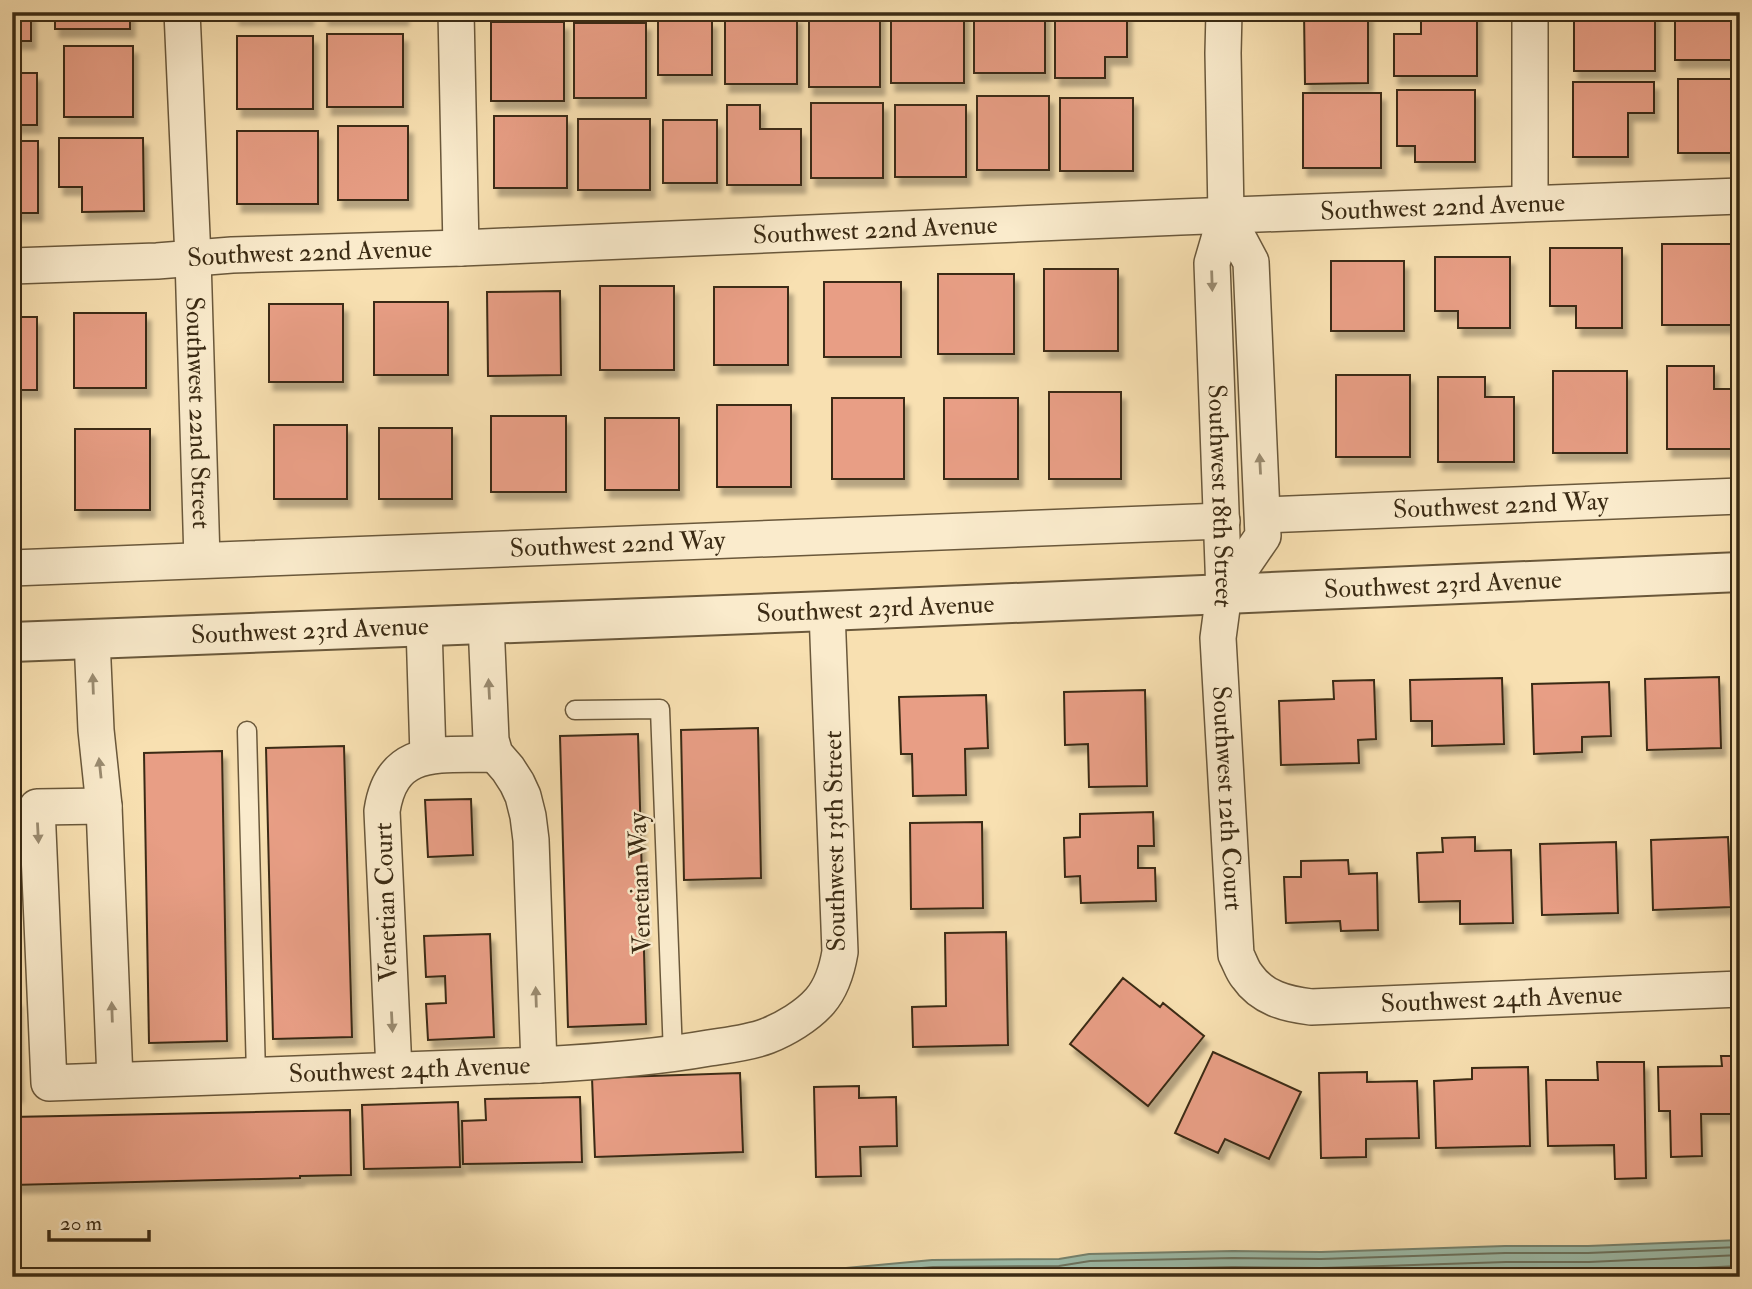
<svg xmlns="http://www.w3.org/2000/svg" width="1752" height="1289" font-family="'IM FELL Double Pica',serif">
<defs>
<filter id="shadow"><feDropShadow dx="4.5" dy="8" stdDeviation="2" flood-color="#0004"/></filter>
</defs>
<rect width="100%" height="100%" fill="#f8e0b1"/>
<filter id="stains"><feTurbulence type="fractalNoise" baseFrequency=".00286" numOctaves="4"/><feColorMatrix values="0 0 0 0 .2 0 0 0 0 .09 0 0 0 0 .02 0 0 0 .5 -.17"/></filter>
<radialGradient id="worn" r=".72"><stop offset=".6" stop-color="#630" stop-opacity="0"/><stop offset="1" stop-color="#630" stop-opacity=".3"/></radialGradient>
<path fill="#9dbdab" stroke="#76836f" stroke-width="2" d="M1740,1240v37h-1052l158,-9 86,-8 127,-1 30,-5 144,-3 88,1 184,-6h83z"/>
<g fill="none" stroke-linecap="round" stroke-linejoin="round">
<path stroke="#6c7460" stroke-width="2" d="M815,1277l118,-10 126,-1 31,-5 143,-3 88,1 184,-6h83l152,-6
M923,1277l136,-2 32,-5 142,-3 88,1 185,-6h83l151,-7
M1377,1277l129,-5 83,1 151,-7"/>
</g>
<path fill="#e89e85" stroke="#3b2b14" stroke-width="2" filter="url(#shadow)" d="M12,12h19v29h-19z
M55,12h75v17h-75z
M235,12h74v5h-74z
M324,12h80v5h-80z
M809,12h71v75h-71z
M891,12h73v71h-73z
M974,12h71v61h-71z
M1055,12h72v45h-22v21h-50z
M1304,12h64v71l-63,1z
M1421,12h56v64h-83v-42h27z
M1574,12h81v59h-81z
M1675,12h65v48h-65z
M725,16h72v68h-72z
M658,20h54v55h-54z
M491,22h73v79h-73z
M574,23h72v75h-72z
M327,34h76v73h-76z
M237,36h76v73h-76z
M64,46h69v71h-69z
M12,52h2v21h23v52h-25z
M1678,79h62v74h-62z
M1573,82h81v31h-26v44h-55z
M1397,90h78v72h-60v-16h-18z
M1303,93h78v75h-78z
M977,96h72v74h-72z
M1060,98h73v73h-73z
M811,103h72v75h-72z
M727,105h33v24h41v56h-74z
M895,105h71v72h-71z
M494,116h73v72h-73z
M578,119h72v71h-72z
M663,120h54v63h-54z
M338,126h70v74h-70z
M237,131h81v73h-81z
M59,138h84l1,73 -62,1v-25h-23z
M12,141h26v72h-26z
M1662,244h73v81h-73z
M1550,248h72v80h-46v-22h-26z
M1435,257h75v71h-52v-17h-23z
M1331,261h73v70h-73z
M1044,269h74v82h-74z
M938,274h76v80h-76z
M824,282h77v75h-77z
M600,286h74v84h-74z
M714,287h74v78h-74z
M560,291l1,84 -73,1 -1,-84z
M374,302h74v73h-74z
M269,304h74v78h-74z
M74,313h72v75h-72z
M12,317h25v73h-25z
M1667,366h47v23h26v60h-73z
M1553,371h74v82h-74z
M1336,375h74v82h-74z
M1438,377h47v20h29v65h-76z
M1049,392h72v87h-72z
M832,398h72v81h-72z
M944,398h74v81h-74z
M717,405h74v82h-74z
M491,416h75v76h-75z
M605,418h74v72h-74z
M274,425h73v74h-73z
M379,428h73v71h-73z
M75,429h75v81h-75z
M1719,677l2,71 -74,2 -2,-71z
M1502,678l2,66 -72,2v-25h-21l-1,-41z
M1374,680l2,59 -18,1 1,23 -78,2 -2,-64 55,-2 -1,-18z
M1609,682l2,54 -29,1v15l-48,2 -2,-70z
M1145,690l2,96 -58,1 -1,-43 -23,1 -1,-53z
M986,695l2,53 -23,1 1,46 -53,1 -1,-42h-11l-2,-57z
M758,728l3,150 -77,2 -3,-150z
M638,734l8,290 -78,3 -8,-291z
M344,746l8,291 -79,2 -7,-291z
M222,751l5,290 -78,2 -5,-290z
M471,799l2,56 -45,2 -3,-57z
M1153,812l1,34h-16v22h17l1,33 -75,2 -1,-27 -15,1 -1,-39 16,-1v-23z
M982,822l1,86 -72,1 -1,-86z
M1475,837v14l36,-1 2,73 -53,1v-23l-41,1 -2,-49 26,-1 -1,-14z
M1728,837l3,70 -78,3 -2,-70z
M1616,842l2,71 -76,2 -2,-71z
M1348,860l1,14 28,-1 1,57 -37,1 -1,-10 -54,2 -2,-46h17v-16z
M1006,932l2,113 -95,2 -1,-40 34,-1 -1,-73z
M490,934l4,103 -66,3 -2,-36 20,-1 -1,-27 -19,1 -2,-41z
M1123,978l37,29 3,-4 41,33 -56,70 -78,-62z
M12,999h5l1,95h-6z
M1213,1052l88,40 -32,67 -44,-20 -7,14 -43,-20z
M1721,1056h19v58h-39l1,42 -31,1 -1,-46h-11l-1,-44 64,-1z
M1597,1062h47l2,116 -31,1 -1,-34 -66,1 -2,-66h52z
M1528,1067l2,79 -94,2 -2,-67 38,-2v-11z
M1367,1072v10l50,-1 2,57 -53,1v18l-45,1 -2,-85z
M740,1073l3,79 -148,5 -3,-79z
M859,1086v12l37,-1 1,49 -37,1 1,29 -45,1 -2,-90z
M580,1097l2,65 -119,2 -1,-43 24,-1 -1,-21z
M458,1102l2,65 -96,2 -2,-64z
M350,1110l1,65 -51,1v2l-288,7v-68z"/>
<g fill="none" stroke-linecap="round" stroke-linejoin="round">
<g stroke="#6a583b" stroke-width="21">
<path id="service" d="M575,710l85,-1 13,346
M247,731l9,344"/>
</g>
<g stroke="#6a583b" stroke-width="38">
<g id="minor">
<path id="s1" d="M182,12l11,246 9,302"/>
<path d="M456,12l5,236"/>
<path id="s2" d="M1224,12l-1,41 3,162 -14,48 12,330 -6,45 18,317c4,7 6,15 11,21 15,22 39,28 64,31l429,-18"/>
<path d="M1530,203v-191"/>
<path id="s3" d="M12,266l145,-5 75,-6 229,-7 719,-31 560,-21"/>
<path id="s4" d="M1263,515l477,-19"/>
<path id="s5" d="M12,568l1210,-47"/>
<path d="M1224,593l39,-57 -12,-274 -25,-47"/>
<path d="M486,623l5,117 4,14 13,15 9,14 6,13 5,20 3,24 8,225"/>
<path d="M424,626l4,130"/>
<path d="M92,639l4,91 8,76 11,274"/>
<path id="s6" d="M104,806l-67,1 12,276 490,-18c57,-3 114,-7 170,-17 19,-3 40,-5 58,-12 18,-7 40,-20 53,-35 12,-14 17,-31 20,-49l-13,-341"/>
<path d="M394,1070l-12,-259c10,-67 60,-55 113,-57"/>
</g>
</g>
<g stroke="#6a583b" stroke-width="42">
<g id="tertiary">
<path id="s7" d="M12,642l815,-31 913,-39"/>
</g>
</g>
<use href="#service" stroke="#faebcc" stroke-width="18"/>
<use href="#minor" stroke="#faebcc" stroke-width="35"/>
<use href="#tertiary" stroke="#faebcc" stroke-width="38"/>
</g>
<defs><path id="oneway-solid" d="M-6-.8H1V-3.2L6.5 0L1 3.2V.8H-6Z" transform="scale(1.75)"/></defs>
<g fill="#9a8b70">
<use href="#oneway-solid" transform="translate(1212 281) rotate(88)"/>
<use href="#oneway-solid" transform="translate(1260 464) rotate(-93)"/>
<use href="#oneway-solid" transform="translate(93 684) rotate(-92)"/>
<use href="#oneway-solid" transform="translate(489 689) rotate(-93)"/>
<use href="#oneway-solid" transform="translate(100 768) rotate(-96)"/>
<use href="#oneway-solid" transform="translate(38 833) rotate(87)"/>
<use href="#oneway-solid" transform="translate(536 997) rotate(-92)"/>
<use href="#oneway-solid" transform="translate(112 1012) rotate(-92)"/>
<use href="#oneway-solid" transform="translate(392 1022) rotate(87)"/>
</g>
<g text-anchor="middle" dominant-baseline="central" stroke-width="5" stroke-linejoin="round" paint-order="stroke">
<g font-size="26" fill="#3b2b14" stroke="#faebcc">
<text stroke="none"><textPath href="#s3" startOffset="1432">Southwest 22nd Avenue</textPath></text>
<text stroke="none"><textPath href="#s3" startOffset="864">Southwest 22nd Avenue</textPath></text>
<text stroke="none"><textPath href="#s3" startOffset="298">Southwest 22nd Avenue</textPath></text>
<text stroke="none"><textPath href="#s1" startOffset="401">Southwest 22nd Street</textPath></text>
<text stroke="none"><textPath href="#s2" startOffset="486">Southwest 18th Street</textPath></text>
<text stroke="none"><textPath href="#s4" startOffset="238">Southwest 22nd Way</textPath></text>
<text stroke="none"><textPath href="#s5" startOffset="606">Southwest 22nd Way</textPath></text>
<text stroke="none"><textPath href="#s7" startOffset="1432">Southwest 23rd Avenue</textPath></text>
<text stroke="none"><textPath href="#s7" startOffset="864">Southwest 23rd Avenue</textPath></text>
<text stroke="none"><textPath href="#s7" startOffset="298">Southwest 23rd Avenue</textPath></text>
<text stroke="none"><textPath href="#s2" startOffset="789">Southwest 12th Court</textPath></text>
<text transform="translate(835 841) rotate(-91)">Southwest 13th Street</text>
<text transform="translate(640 883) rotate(-92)">Venetian Way</text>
<text transform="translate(386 902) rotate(-92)">Venetian Court</text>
<text stroke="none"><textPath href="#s2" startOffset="1234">Southwest 24th Avenue</textPath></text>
<text stroke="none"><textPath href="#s6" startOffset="704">Southwest 24th Avenue</textPath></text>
</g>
</g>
<rect width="1752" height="1289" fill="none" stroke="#f8e0b1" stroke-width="42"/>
<rect x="14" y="14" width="1724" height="1261" fill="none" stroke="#3b2b14" stroke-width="3.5"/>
<rect x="21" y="21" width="1710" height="1247" fill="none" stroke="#3b2b14" stroke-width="2"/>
<path d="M49 1230v10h100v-10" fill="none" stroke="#3b2b14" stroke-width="3.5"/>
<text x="60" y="1230" font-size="21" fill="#3b2b14" stroke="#faebcc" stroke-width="5" paint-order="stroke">20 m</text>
<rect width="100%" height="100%" filter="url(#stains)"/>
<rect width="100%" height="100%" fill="url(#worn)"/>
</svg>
